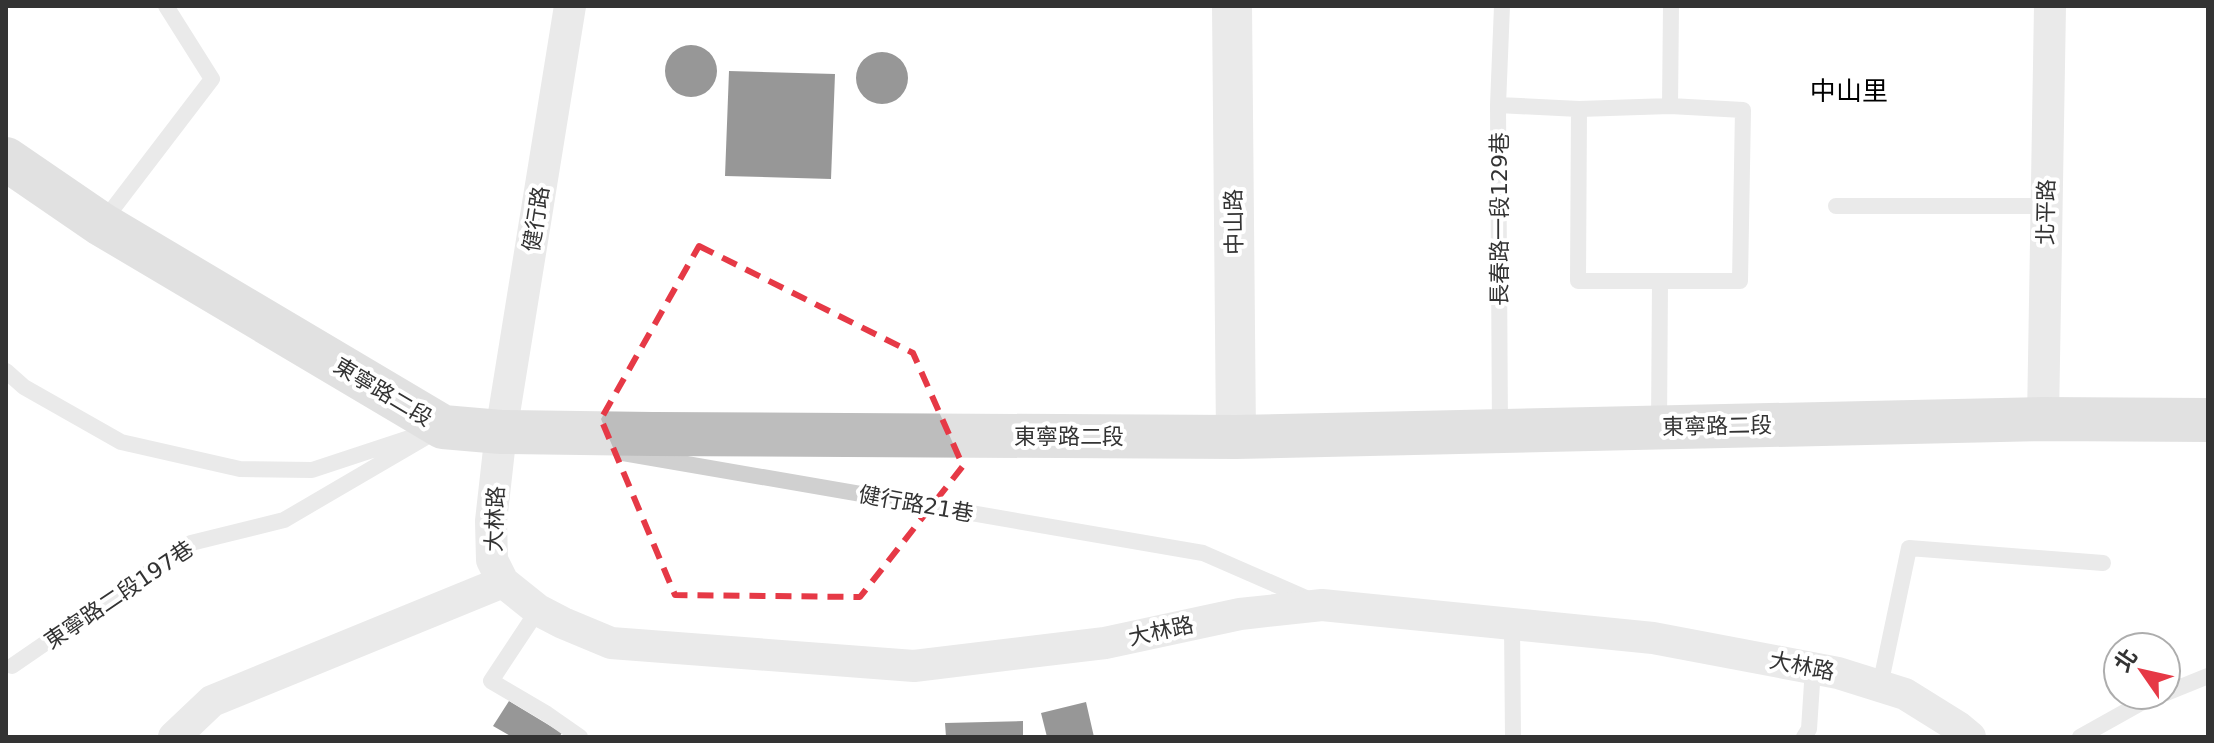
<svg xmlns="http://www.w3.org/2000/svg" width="2214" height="743" font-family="'DejaVu Sans','Noto Sans TC',sans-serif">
<rect width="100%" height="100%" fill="#fff"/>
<path fill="#1a1a1a" d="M665 71a26 26 0 1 1 52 0a26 26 0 1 1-52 0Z
M856 78a26 26 0 1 1 52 0a26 26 0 1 1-52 0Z
M729,71l106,3 -4,105 -106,-3z
M509,701l53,32 -3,4h-47l-19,-11z
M1086,702l8,35h-47l-6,-24z
M1023,721v16h-77l-1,-14z"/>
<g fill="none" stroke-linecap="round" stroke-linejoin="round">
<path stroke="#d0d0d0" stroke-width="16" d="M1498,105l81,4
M1670,106l1,-100
M1836,206h210
M102,223l110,-144 -46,-73
M6,371l18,16 97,55 119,27 72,1 103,-34
M1659,426l1,-145h80l3,-171 -73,-4 -91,3 -1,172h82
M1500,430l-2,-325 4,-99
M623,453l580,100 110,48
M538,610l-47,71 56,33 33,23
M1512,624l1,113
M12,666l179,-123 93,-23 154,-90
M1880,686l29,-138 194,15
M2166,693l42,-17
M1804,737l5,-8 4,-61
M2080,737l59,-33 21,-9"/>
<path stroke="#d0d0d0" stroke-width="32" d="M570,6l-69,426 -10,89 1,39 11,22 35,28 25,13 48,20 303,23 191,-23 135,-29 82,-9 331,33 185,35 67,21 53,33 12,10
M2043,419l7,-413
M174,737l38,-36 291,-119"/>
<path stroke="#d0d0d0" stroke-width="40" d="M1232,6l4,431"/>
<path stroke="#bdbdbd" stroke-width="44" d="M6,159l95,65 342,203 58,5 152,2 583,3 807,-18 165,1"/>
</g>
<path d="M0 0H2214V743H0ZM699,246l214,107 50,113 -103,131 -185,-2 -74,-176z" fill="#fff" fill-opacity=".55" fill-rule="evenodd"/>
<path fill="none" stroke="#e63946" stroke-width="6" stroke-dasharray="16 10" stroke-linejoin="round" d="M699,246l214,107 50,113 -103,131 -185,-2 -74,-176z"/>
<g text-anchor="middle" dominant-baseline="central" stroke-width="8" stroke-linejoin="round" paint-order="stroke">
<g font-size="22" fill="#333" stroke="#fff">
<text transform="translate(2046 212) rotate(-89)">北平路</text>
<text transform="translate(536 219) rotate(-81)">健行路</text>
<text transform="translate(1499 219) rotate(-90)">長春路一段129巷</text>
<text transform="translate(1234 222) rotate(-91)">中山路</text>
<text transform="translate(383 392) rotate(31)">東寧路二段</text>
<text transform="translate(1717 426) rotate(-1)">東寧路二段</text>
<text x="1069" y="436">東寧路二段</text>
<text transform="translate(916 504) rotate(10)">健行路21巷</text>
<text transform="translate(495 519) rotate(-88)">大林路</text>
<text transform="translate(119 595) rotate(-34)">東寧路二段197巷</text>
<text transform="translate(1161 631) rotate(-12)">大林路</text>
<text transform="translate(1802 666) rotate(11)">大林路</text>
</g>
<g font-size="26" fill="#000" stroke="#fff">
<text x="1849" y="91">中山里</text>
</g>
</g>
<rect width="2214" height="743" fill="none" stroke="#333333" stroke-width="16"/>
<g transform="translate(2142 671) rotate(304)"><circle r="38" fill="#ffffff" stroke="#adadad" stroke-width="2"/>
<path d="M0-6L14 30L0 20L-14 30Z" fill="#e63946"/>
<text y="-12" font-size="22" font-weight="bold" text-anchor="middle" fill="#333333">北</text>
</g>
</svg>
